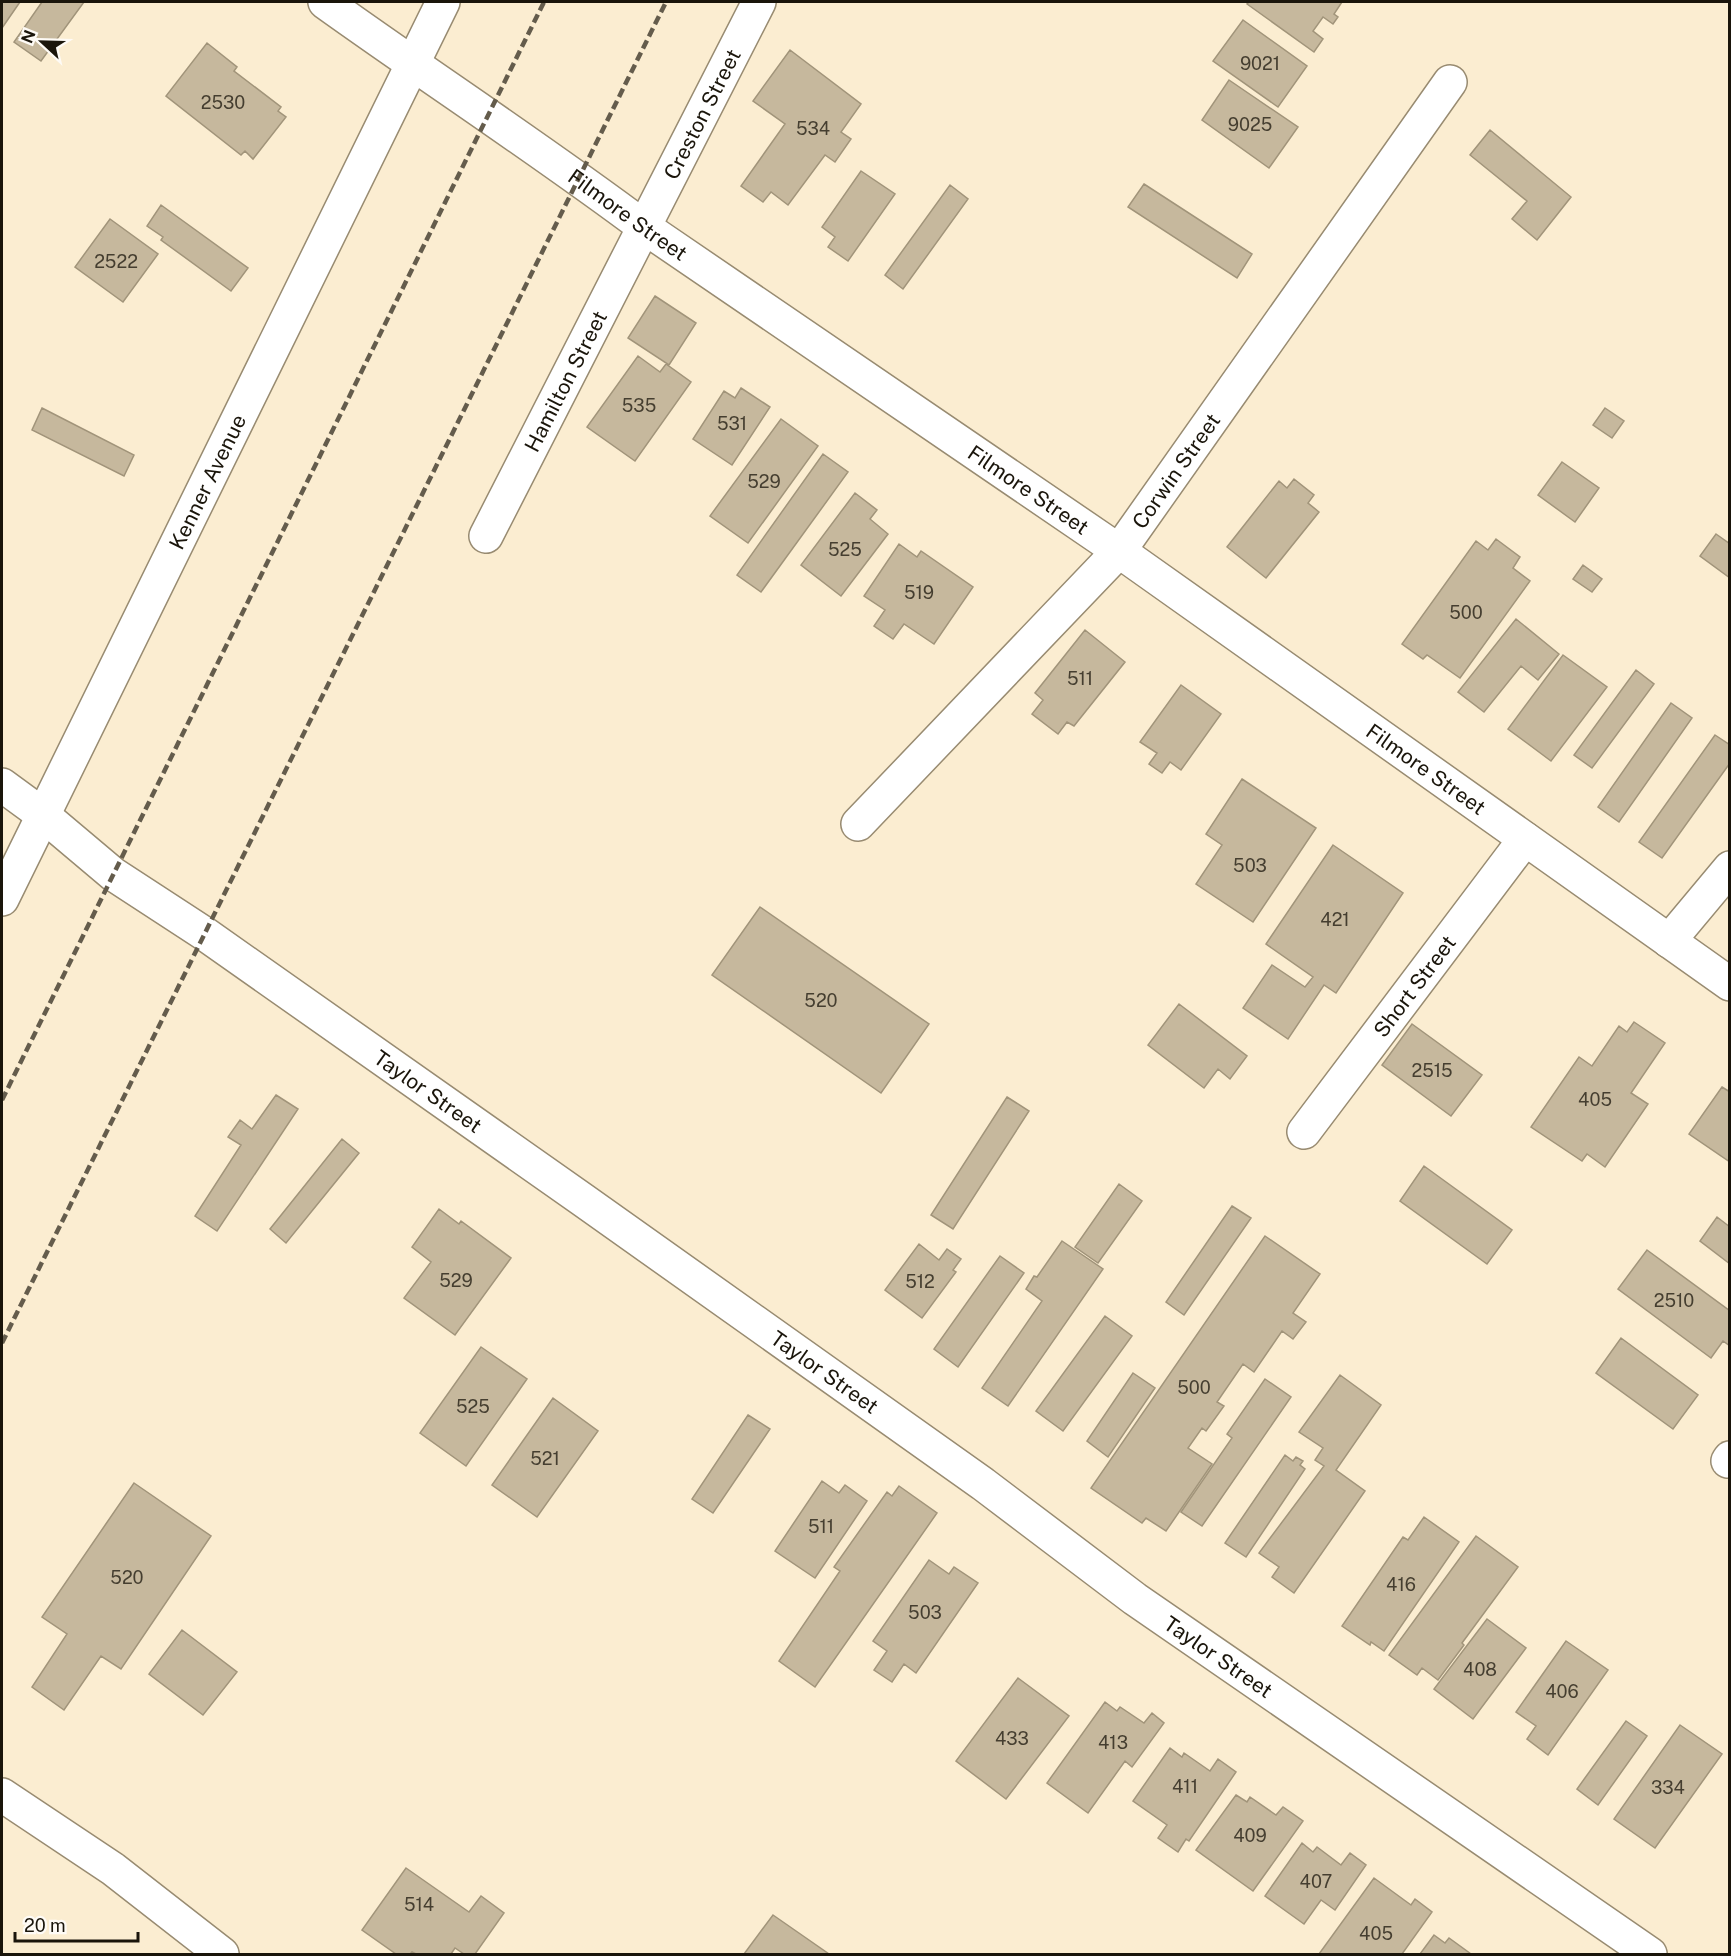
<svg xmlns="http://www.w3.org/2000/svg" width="1731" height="1956" font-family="'Public Sans',sans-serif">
<rect width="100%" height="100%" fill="#fbedd1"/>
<path fill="#c6b89d" stroke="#a1947a" stroke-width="1.5" d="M2,2h18l-18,26z
M42,2h42l-43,59 -27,-19z
M1249,2h93l-8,12 4,3 -5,7 -10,-7 -10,14 10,8 -9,13 -67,-48z
M1243,20l64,46 -29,41 -65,-46z
M207,43l30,24 -3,4 47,36 -3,4 8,6 -33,42 -8,-8 -4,4 -75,-59z
M790,50l71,54 -20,28 10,7 -16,23 -10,-7 -37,50 -17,-13 -8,10 -22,-16 44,-62 -32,-23z
M1229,80l69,47 -29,41 -67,-48z
M1490,130l81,67 -34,43 -25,-21 15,-18 -57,-46z
M861,171l34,23 -47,67 -20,-14 7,-10 -13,-10z
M1144,184l108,70 -15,24 -109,-71z
M950,185l18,14 -65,90 -18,-14z
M161,205l87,63 -17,23 -70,-51 2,-3 -16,-11z
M110,219l48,35 -35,48 -48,-35z
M655,296l41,27 -27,42 -41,-27z
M638,356l22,16 6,-8 25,18 -56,79 -48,-34z
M741,388l29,19 -38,58 -39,-26 31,-48 11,7z
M42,408l92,47 -10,21 -92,-46z
M1605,408l19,13 -12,17 -19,-13z
M781,419l37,27 -70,97 -38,-27z
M823,454l25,18 -87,120 -24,-17z
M1562,462l37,26 -24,34 -37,-27z
M1294,479l20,16 -6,8 11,9 -53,66 -39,-31 52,-66 8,7z
M855,493l22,17 -7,9 18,15 -47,62 -40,-31z
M1716,534l14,10v34l-30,-22z
M1496,539l24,18 -7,11 17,13 -70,97 -33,-23 -4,4 -21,-15 74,-103 12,9z
M899,544l18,13 4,-6 52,36 -39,57 -30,-20 -11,15 -19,-13 11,-16 -21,-14z
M1583,565l19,14 -10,13 -19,-13z
M1516,619l43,35 -21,26 -17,-14 -37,46 -26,-20z
M1085,630l40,32 -51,64 -7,-4 -9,12 -26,-20 11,-14 -8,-7z
M1563,655l44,32 -56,74 -43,-32z
M1636,670l18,14 -62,84 -18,-13z
M1181,685l40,29 -40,56 -11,-8 -8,11 -13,-9 8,-11 -17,-11z
M1671,703l21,15 -73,104 -21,-15z
M1715,735l15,10v18l-68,95 -23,-16z
M1242,779l74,49 -63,94 -57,-38 26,-39 -16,-11z
M1333,845l70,48 -67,100 -12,-8 -36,54 -45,-31 29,-43 33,22 8,-10 -47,-33z
M760,907l169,117 -48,69 -169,-118z
M1179,1004l68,52 -17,23 -12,-10 -14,19 -56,-43z
M1634,1022l31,21 -34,50 17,11 -43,63 -18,-13 -5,7 -51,-34 48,-70 13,9 27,-40 8,6z
M1412,1024l70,51 -31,41 -69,-51z
M1722,1087l8,5v70l-41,-28z
M276,1095l22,14 -81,122 -22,-15 46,-71 -13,-8 12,-17 12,9z
M1007,1097l22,14 -76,118 -22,-14z
M342,1139l17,14 -73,90 -16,-14z
M1424,1166l88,64 -25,34 -87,-63z
M1119,1184l23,17 -44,62 -23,-16z
M1232,1206l19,12 -67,97 -18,-13z
M439,1209l20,15 2,-3 50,37 -56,77 -51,-37 27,-36 -19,-15z
M1717,1217l13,10v37l-30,-23z
M1265,1236l55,38 -27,39 13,9 -13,17 -11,-8 -28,41 -11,-8 -26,38 7,4 -18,25 -4,-3 -14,20 24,16 -46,67 -20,-13 -4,5 -51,-35z
M1062,1241l41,28 -95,137 -26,-18 60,-87 -16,-12 8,-13 3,1z
M919,1244l20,16 8,-11 14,10 -8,11 3,2 -34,46 -37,-28z
M1647,1250l83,61v35l-7,-5 -12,17 -93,-69z
M1000,1256l24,17 -66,94 -24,-18z
M1105,1316l27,20 -69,95 -27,-20z
M1621,1338l77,57 -25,34 -77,-56z
M481,1347l46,32 -61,87 -46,-33z
M1133,1373l22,15 -47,69 -21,-16z
M1340,1375l41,30 -45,65 29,21 -71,102 -22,-16 7,-10 -20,-14 65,-87 -9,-6 8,-12 -24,-16z
M1265,1379l26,18 -89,129 -21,-14 51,-74 -5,-4z
M553,1398l45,33 -61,86 -45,-32z
M748,1415l22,14 -57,84 -21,-14z
M1285,1455l8,6 3,-4 7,4 -3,4 5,4 -59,88 -21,-14z
M822,1481l17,12 6,-8 22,16 -52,77 -40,-27z
M134,1483l77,53 -90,133 -20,-13 -37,54 -32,-23 35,-53 -25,-17z
M899,1486l38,27 -122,174 -36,-26 61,-90 -6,-4 53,-75 5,4z
M1424,1517l35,25 -75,109 -13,-9 -1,3 -28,-19 61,-89 5,3z
M1476,1536l42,31 -56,76 2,2 -26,35 -16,-12 -5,7 -28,-20z
M929,1560l20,14 5,-7 24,16 -62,90 -12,-9 -12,18 -18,-12 13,-19 -14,-10z
M1487,1619l39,29 -53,71 -39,-30z
M182,1630l55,42 -34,43 -54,-41z
M1566,1641l42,29 -60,85 -21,-16 9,-13 -20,-14z
M1018,1678l51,38 -63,83 -50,-38z
M1105,1702l12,9 3,-4 24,16 8,-10 12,10 -32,44 -7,-6 -37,52 -41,-30z
M1626,1721l21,15 -49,69 -21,-16z
M1680,1725l42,29 -67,94 -41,-29z
M1170,1748l12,9 2,-4 26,18 8,-12 18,13 -47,69 -3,-2 -8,13 -20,-14 9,-13 -34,-24z
M1236,1795l11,7 3,-5 26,18 7,-8 20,14 -50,70 -57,-41z
M1302,1843l11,9 4,-5 24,18 9,-12 16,12 -31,45 -14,-10 -17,24 -39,-28z
M406,1868l63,44 12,-16 23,17 -29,41h-11l-9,-6 -4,6h-35l-4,-2 -2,2h-14l-34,-24z
M1374,1878l37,27 4,-6 17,13 -30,42h-83z
M773,1915l56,39h-85z
M1434,1935l11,8 4,-5 22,16h-51z"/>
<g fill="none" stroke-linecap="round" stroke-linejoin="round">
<g stroke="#988b71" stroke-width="36">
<g id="minor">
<path id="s1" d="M325,2c106,76 215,147 319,225l475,324 611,433"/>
<path id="s2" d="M486,536l273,-534"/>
<path id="s3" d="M2,785l41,30 70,59 92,60 378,266 400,284 152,115 515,355"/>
<path id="s4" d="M858,824l261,-273 331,-469"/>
<path id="s5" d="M2,899l441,-897"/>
<path d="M1669,941l61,-73"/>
<path id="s6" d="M1304,1132l221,-293"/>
<path d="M1728,1461l2,-3"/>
<path d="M2,1795l111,74 109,85"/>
</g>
</g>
<use href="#minor" stroke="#fff" stroke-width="33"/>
<path stroke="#645c4c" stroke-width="4.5" stroke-dasharray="9 4.5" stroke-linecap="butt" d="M2,1100l542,-1098
M2,1343l664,-1341"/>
</g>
<g text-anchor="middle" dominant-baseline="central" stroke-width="6" stroke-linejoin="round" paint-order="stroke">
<g font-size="18" fill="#453e30">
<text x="1260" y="63">9021</text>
<text x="223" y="102">2530</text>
<text x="1250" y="124">9025</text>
<text x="813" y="128">534</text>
<text x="116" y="261">2522</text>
<text x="639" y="405">535</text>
<text x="732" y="423">531</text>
<text x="764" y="481">529</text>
<text x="845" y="549">525</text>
<text x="919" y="592">519</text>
<text x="1466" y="612">500</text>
<text x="1080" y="678">511</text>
<text x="1250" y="865">503</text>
<text x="1335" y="919">421</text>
<text x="821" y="1000">520</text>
<text x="1432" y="1070">2515</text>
<text x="1595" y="1099">405</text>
<text x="456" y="1280">529</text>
<text x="920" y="1281">512</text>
<text x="1674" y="1300">2510</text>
<text x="1194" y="1387">500</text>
<text x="473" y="1406">525</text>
<text x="545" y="1458">521</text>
<text x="821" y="1526">511</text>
<text x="127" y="1577">520</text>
<text x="1401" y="1584">416</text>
<text x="925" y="1612">503</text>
<text x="1480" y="1669">408</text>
<text x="1562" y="1691">406</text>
<text x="1012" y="1738">433</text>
<text x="1113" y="1742">413</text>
<text x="1185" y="1786">411</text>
<text x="1668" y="1787">334</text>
<text x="1250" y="1835">409</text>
<text x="1316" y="1881">407</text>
<text x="419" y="1904">514</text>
<text x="1376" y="1933">405</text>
</g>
<g font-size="21" fill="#1a150b" stroke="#fefbf6">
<text stroke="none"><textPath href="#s2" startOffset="474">Creston Street</textPath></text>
<text stroke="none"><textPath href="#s1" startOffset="370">Filmore Street</textPath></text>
<text stroke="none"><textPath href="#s2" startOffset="174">Hamilton Street</textPath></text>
<text stroke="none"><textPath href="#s4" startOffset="476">Corwin Street</textPath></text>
<text stroke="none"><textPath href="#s5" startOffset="465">Kenner Avenue</textPath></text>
<text stroke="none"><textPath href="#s1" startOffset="856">Filmore Street</textPath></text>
<text stroke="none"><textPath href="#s1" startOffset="1342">Filmore Street</textPath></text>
<text stroke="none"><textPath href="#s6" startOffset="183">Short Street</textPath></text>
<text stroke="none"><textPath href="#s3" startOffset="525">Taylor Street</textPath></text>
<text stroke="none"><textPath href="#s3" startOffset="1011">Taylor Street</textPath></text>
<text stroke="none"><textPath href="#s3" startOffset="1497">Taylor Street</textPath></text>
</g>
</g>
<rect width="1731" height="1956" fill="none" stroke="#1a150b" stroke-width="6"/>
<g transform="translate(42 42) rotate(292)" stroke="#fefbf6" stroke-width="4.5" paint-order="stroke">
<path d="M0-4.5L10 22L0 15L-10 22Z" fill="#1a150b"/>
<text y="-9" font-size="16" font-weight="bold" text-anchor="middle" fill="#1a150b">N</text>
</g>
<path d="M15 1932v9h123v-9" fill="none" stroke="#1a150b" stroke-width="3"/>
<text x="24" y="1932" font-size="18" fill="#1a150b" stroke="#fefbf6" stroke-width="4.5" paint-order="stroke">20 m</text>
</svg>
